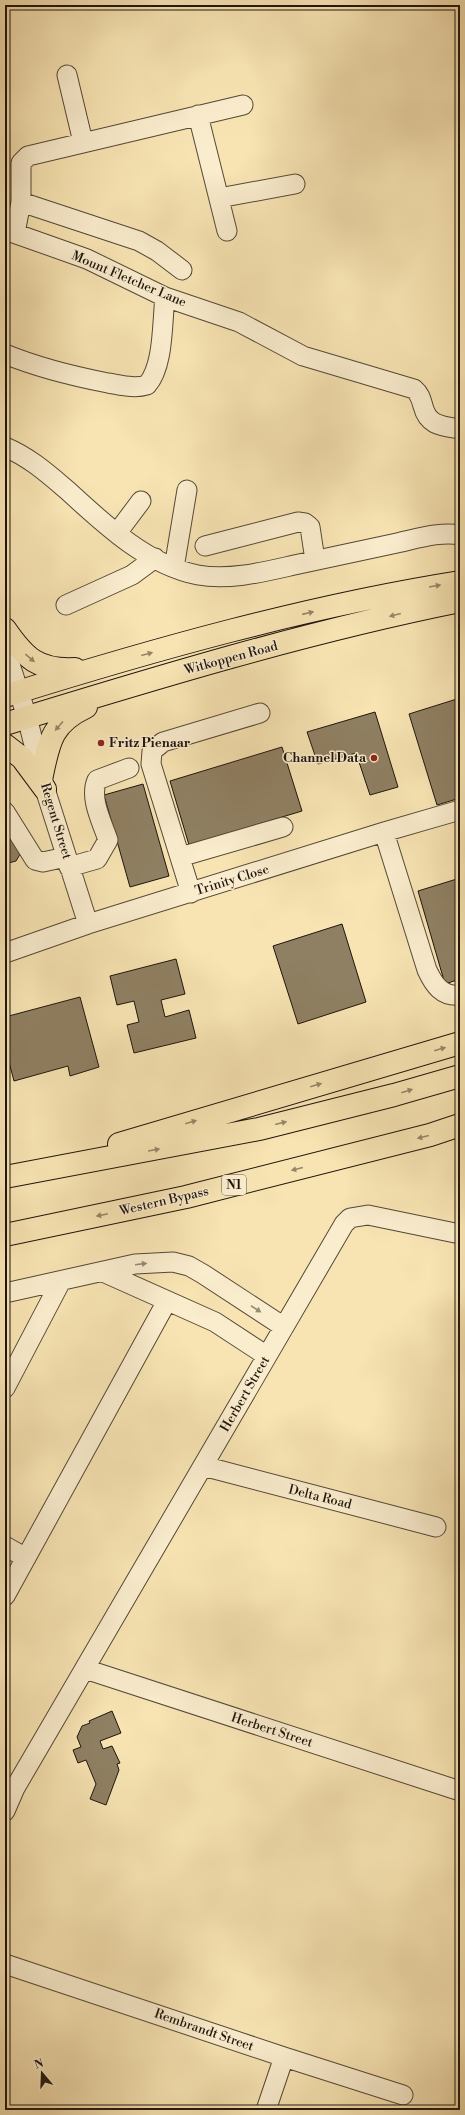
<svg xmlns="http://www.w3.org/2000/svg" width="465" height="2115" font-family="'Libre Bodoni',serif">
<rect width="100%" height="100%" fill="#f8e4b3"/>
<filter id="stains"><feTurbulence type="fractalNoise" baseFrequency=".005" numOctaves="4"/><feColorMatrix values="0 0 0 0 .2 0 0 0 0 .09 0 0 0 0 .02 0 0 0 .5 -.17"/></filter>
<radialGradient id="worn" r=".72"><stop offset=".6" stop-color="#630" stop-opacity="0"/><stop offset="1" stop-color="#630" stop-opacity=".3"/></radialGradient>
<path fill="#8f8063" stroke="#1e140d" d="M460,698v100l-23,7 -28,-91z
M375,712l23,75 -28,8 -14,-42 -38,11 -11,-32z
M282,747l20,64 -113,34 -19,-64z
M143,784l26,92 -39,11 -26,-92z
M5,825l17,26 -6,10 -11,3z
M460,878v101l-15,5 -27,-93z
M342,924l24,78 -68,22 -25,-78z
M176,959l9,35 -24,6 4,17 24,-7 7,28 -62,15 -7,-28 12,-3 -5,-21 -17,4 -7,-29z
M80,997l19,70 -29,9 -2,-10 -54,15 -9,-34v-30z
M112,1711l9,22 -21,8 3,8 9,-3 8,17 -3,1 2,6 -13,35 -16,-6 6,-15 -10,-24 -8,3 -5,-13 8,-3 -4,-10 5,-11 8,-3 -1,-2z"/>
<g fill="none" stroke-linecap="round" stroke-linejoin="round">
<g stroke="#544836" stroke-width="21">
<path id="minor" d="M67,75l16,67
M198,115l29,116
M219,198l76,-14
M21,202l118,39 18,10 25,19
M5,230l82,29 78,38 74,25 64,34 111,33c6,5 7,10 9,17 5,20 19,20 37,23
M15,233l6,-31v-39l7,-7 215,-51
M5,354c34,14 67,22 103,29 13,2 26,6 39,2 17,-19 15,-63 18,-88
M5,447c24,10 42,26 62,43 37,34 80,75 131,85 33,6 69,-4 101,-11 33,-7 66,-14 98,-21 19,-4 44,-12 63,-8
M117,533l24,-32
M205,546l93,-24 7,1 5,4 5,33
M174,568l13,-78
M66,605l66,-30 23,-17
M5,649l22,68 18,72 43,135
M5,812l30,48 8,2 23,-5
M384,832l43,138c7,15 15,27 33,25
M180,857l103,-30
M69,867l28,-8 11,-19c-6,-18 -19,-42 -11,-60l32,-12
M191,893l-40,-129 1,-13 11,-9 97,-29
M5,953l83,-29 296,-92 76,-22
M103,1272l112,50 52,34
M5,1293l130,-29 38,-2 16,4 14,8 81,53
M5,1388l56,-107
M203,1466l233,61
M5,1546l21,12
M5,1596l162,-295
M85,1669l375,122
M5,1811l10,-23 329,-564 6,-6 18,-3 92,19
M5,1964l279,93 119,38
M266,2110l18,-53"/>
</g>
<g stroke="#1e140d" stroke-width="24">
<path id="major" d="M5,629c20,29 33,42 70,40
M5,696c147,-46 303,-90 455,-114
M5,724c150,-46 301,-92 455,-123
M5,745l17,13 23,31
M42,775c7,-34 10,-52 44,-68"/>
</g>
<g stroke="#1e140d" stroke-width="24">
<path id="highway" d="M119,1144l341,-101
M5,1177l254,-48 135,-34 66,-19
M5,1235l181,-38 244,-62 30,-10"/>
</g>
<use href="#minor" stroke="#faedce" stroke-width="19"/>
<use href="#major" stroke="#f8e4b3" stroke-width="22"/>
<use href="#highway" stroke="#f8e4b3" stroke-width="22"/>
</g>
<defs><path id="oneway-solid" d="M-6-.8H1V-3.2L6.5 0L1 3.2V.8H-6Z"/></defs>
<g fill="#968668">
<use href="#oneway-solid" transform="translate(435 586) rotate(-10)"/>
<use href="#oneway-solid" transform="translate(308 613) rotate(-13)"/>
<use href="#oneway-solid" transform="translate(395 615) rotate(166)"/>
<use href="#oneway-solid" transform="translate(147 654) rotate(-15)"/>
<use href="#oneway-solid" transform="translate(30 658) rotate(40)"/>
<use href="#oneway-solid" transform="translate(59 726) rotate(131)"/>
<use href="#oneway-solid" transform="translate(440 1049) rotate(-16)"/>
<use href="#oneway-solid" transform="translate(316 1085) rotate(-16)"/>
<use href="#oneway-solid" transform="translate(407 1091) rotate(-17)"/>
<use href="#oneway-solid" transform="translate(191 1122) rotate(-16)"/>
<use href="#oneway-solid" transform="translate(281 1123) rotate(-14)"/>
<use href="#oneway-solid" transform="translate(423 1137) rotate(166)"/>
<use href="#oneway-solid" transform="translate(154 1150) rotate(-10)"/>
<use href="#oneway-solid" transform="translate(297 1169) rotate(166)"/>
<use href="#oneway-solid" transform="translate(102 1215) rotate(168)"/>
</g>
<g fill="#978b77">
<use href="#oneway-solid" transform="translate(141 1264) rotate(-7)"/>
<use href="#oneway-solid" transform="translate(256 1309) rotate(33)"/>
</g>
<g fill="#8f2418" stroke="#faedce" stroke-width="1.5">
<circle cx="101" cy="743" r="4"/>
<circle cx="374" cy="758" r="4"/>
</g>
<g text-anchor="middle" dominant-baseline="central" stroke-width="3" stroke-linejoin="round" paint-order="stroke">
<rect fill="#faedce" stroke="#605547" stroke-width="1" x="222" y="1175" width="24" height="20" rx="3"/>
<g font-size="12" font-weight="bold" fill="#1e140d">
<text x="234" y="1185">N1</text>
</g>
<g font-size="13" fill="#1e140d" stroke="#faedce">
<text transform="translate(129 279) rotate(23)">Mount Fletcher Lane</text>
<text transform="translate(231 658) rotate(-15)">Witkoppen Road</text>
<text transform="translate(56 821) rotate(73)">Regent Street</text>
<text transform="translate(232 880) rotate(-17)">Trinity Close</text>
<text transform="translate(164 1201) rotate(-13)">Western Bypass</text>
<text transform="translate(245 1394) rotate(-60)">Herbert Street</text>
<text transform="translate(320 1497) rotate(14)">Delta Road</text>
<text transform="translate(272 1730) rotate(18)">Herbert Street</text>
<text transform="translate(204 2030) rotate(19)">Rembrandt Street</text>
</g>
<g font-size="13" font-weight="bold" fill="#1e140d" stroke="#faedce" text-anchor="start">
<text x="109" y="743">Fritz Pienaar</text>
<text x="366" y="758" text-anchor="end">Channel Data</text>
</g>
</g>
<rect width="465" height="2115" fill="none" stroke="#f8e4b3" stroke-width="20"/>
<rect x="6" y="6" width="453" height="2103" fill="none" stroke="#1e140d" stroke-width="2"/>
<rect x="10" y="10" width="445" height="2095" fill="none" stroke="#1e140d"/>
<g transform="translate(42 2073) rotate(341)" stroke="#faedce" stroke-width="3" paint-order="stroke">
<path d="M0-3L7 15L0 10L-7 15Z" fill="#1e140d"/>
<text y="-6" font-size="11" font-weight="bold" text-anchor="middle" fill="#1e140d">N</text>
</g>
<rect width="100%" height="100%" filter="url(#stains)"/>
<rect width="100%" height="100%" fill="url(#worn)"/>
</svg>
